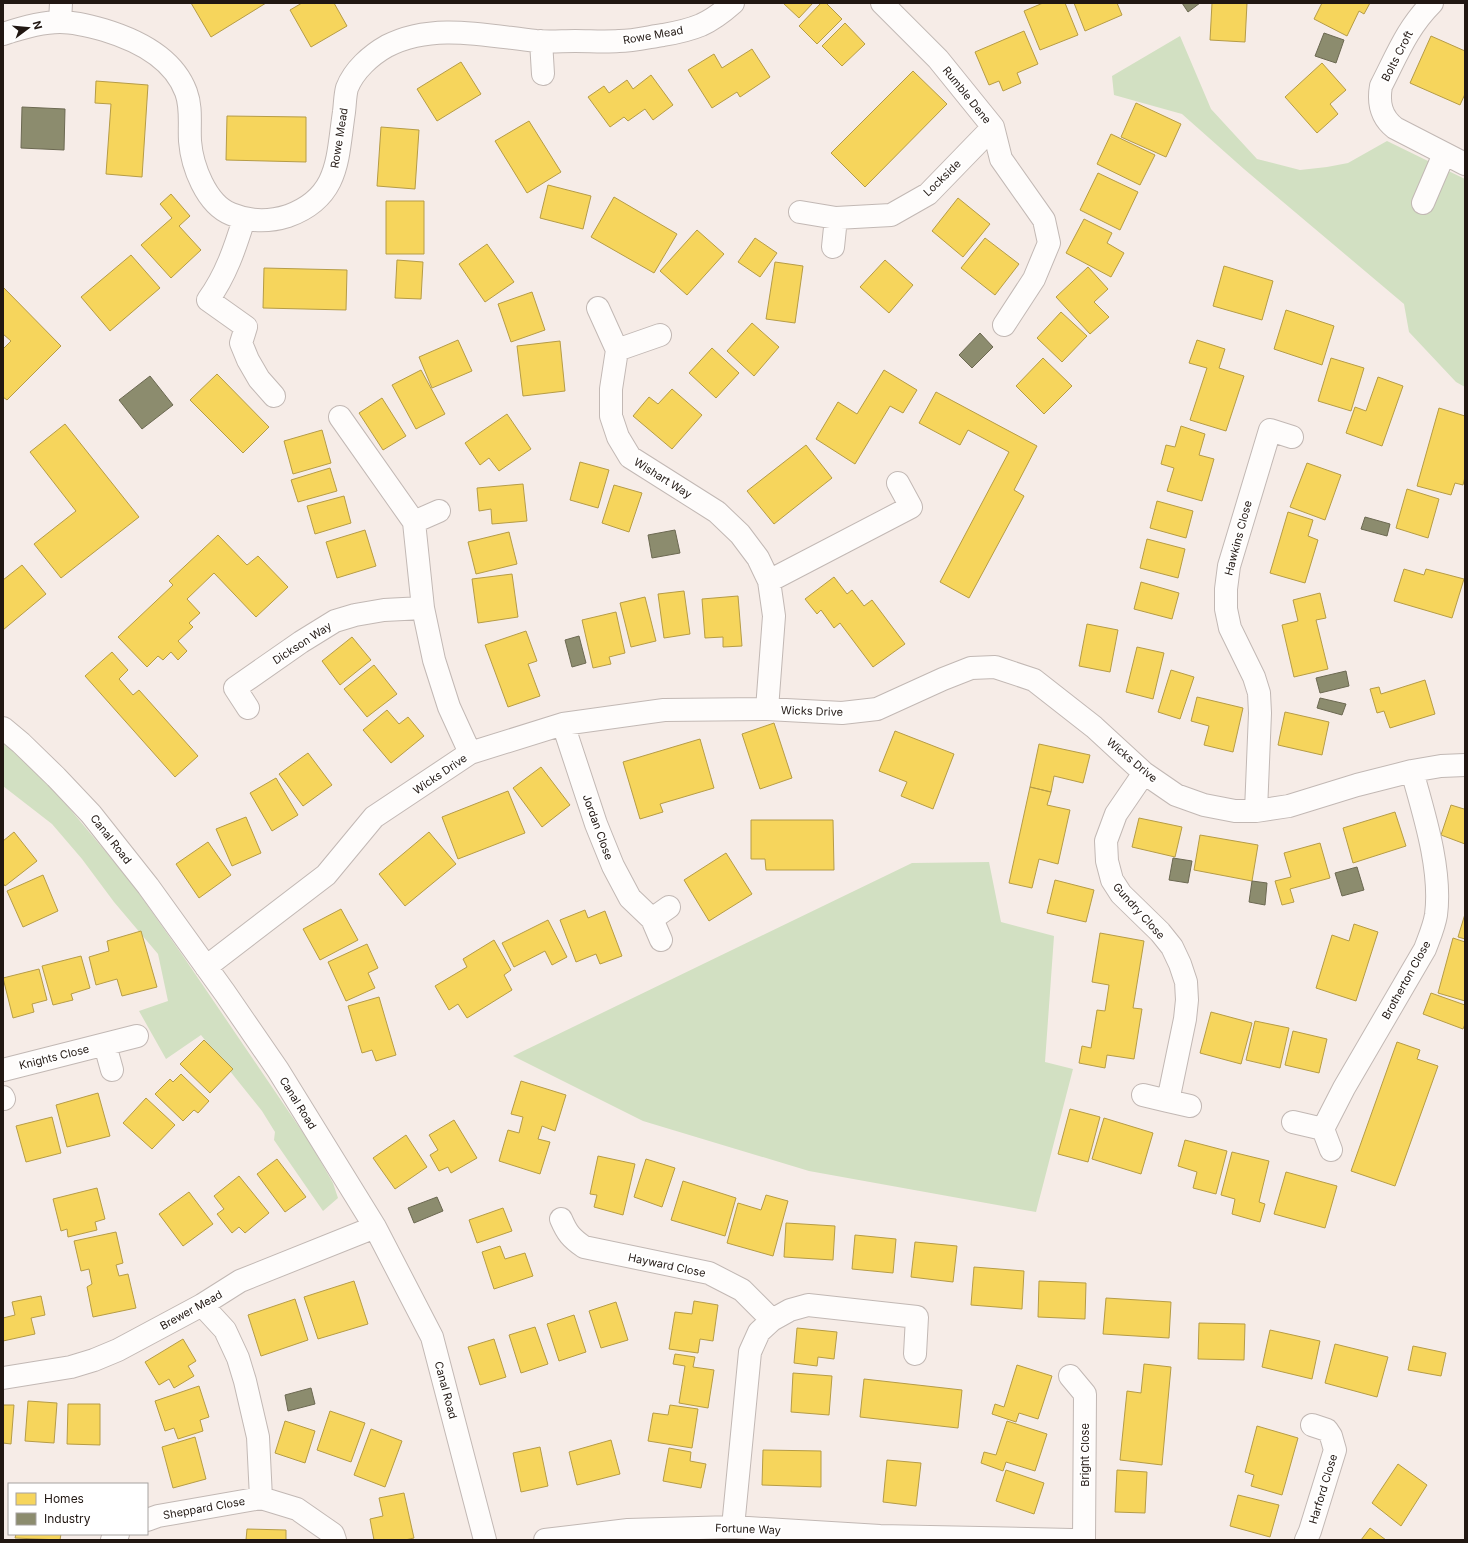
<svg xmlns="http://www.w3.org/2000/svg" width="1468" height="1543" font-family="Inter,sans-serif">
<rect width="100%" height="100%" fill="#f6ece7"/>
<path fill="#d2e0c2" d="M1180,36l31,73 46,50 43,11 27,-3 21,-4 39,-22 78,38v208l-9,-5 -47,-50 -5,-28 -160,-135 -62,-55 -68,-19 -2,-19z
M3,729l128,153 52,74 127,187 23,40 5,15 -15,13 -49,-71 1,-8 -13,-21 -61,-76 -35,24 -27,-48 29,-10 -10,-47 -44,-52 -32,-43 -30,-35 -49,-38z
M989,862l12,60 53,14 -9,126 28,7 -37,143 -227,-41 -166,-50 -130,-65 399,-193z"/>
<path fill="#f6d55c" stroke="#b69c46" d="M191,3h75l-55,34z
M302,3h32l13,23 -36,21 -21,-37z
M783,3h30l-14,15z
M821,3h5l16,16 -25,25 -18,-18z
M1043,3h22l13,32 -38,15 -16,-39z
M1074,3h43l5,12 -37,16z
M1212,3h35l-2,39 -35,-2z
M1322,3h48l-6,11 -5,-3 -12,25 -33,-17z
M845,23l20,21 -23,22 -20,-20z
M1024,31l14,33 -21,9 4,10 -18,8 -4,-10 -10,4 -14,-33z
M1431,36l34,15v43l-5,11 -50,-22z
M752,49l18,28 -30,20 -3,-5 -25,16 -24,-38 26,-16 8,14z
M461,62l20,32 -44,27 -20,-32z
M1322,63l24,27 -16,14 8,10 -21,19 -32,-36z
M913,71l34,33 -82,83 -34,-34z
M651,75l22,30 -20,15 -8,-11 -17,12 -4,-4 -14,10 -22,-30 16,-11 5,7 18,-13 6,9z
M96,81l52,4 -6,92 -36,-3 5,-70 -16,-1z
M1136,103l45,21 -15,33 -45,-20z
M227,116l79,1v45l-80,-2z
M529,121l32,51 -34,21 -32,-52z
M381,127l38,3 -4,59 -38,-3z
M1111,134l44,21 -15,30 -43,-21z
M1098,173l40,19 -18,38 -40,-20z
M548,185l43,11 -8,33 -43,-11z
M171,194l19,22 -11,10 22,24 -30,28 -30,-33 31,-27 -12,-14z
M614,197l63,37 -23,39 -63,-36z
M958,198l32,26 -27,33 -31,-26z
M386,201h38v53h-38z
M1084,219l28,14 -5,10 17,10 -13,24 -45,-24z
M697,230l27,24 -37,41 -27,-24z
M755,238l22,15 -17,24 -22,-15z
M985,238l34,26 -24,31 -34,-27z
M487,244l27,38 -29,20 -26,-38z
M131,255l29,33 -50,43 -29,-34z
M397,260l26,2 -2,37 -26,-1z
M885,260l28,25 -24,28 -29,-26z
M775,262l28,4 -8,57 -29,-4z
M1224,266l49,15 -11,39 -49,-14z
M1088,267l20,22 -14,13 15,15 -19,17 -34,-37z
M264,268l83,2 -1,40 -83,-2z
M3,287l58,59 -54,54 -4,-3v-48l8,-8 -8,-7z
M532,292l13,38 -34,12 -13,-38z
M1286,310l48,16 -12,39 -48,-16z
M1061,312l26,24 -25,26 -25,-24z
M752,323l27,24 -25,29 -27,-25z
M458,340l14,31 -40,17 -13,-31z
M1197,340l28,9 -6,19 25,8 -18,55 -36,-11 17,-52 -18,-5z
M560,341l5,50 -42,5 -6,-50z
M712,348l27,25 -23,25 -27,-25z
M1043,358l29,28 -28,28 -28,-28z
M1331,358l33,10 -13,43 -33,-10z
M421,370l24,44 -29,15 -24,-44z
M884,370l33,20 -14,23 -13,-7 -35,58 -39,-25 22,-37 19,12z
M217,374l52,53 -26,26 -53,-53z
M1378,377l25,9 -21,60 -36,-13 9,-26 11,4z
M672,389l30,26 -30,34 -39,-33 16,-19 9,7z
M936,392l101,54 -23,44 10,6 -55,102 -29,-16 69,-130 -41,-22 -8,15 -41,-22z
M382,398l24,38 -23,14 -24,-37z
M1439,408l26,8v61l-2,8 -8,-2 -4,12 -34,-9z
M507,414l24,35 -32,22 -10,-13 -9,7 -15,-22z
M65,424l74,93 -78,61 -27,-34 42,-33 -46,-59z
M1181,426l24,8 -6,21 15,4 -12,42 -35,-10 7,-23 -13,-4 5,-19 9,2z
M322,430l9,33 -38,11 -9,-33z
M806,445l26,33 -58,46 -27,-33z
M580,462l29,8 -11,38 -28,-8z
M1307,463l34,12 -16,45 -35,-13z
M330,468l7,23 -39,11 -7,-22z
M523,484l4,37 -35,3 -1,-15 -12,2 -2,-23z
M614,485l28,8 -13,39 -27,-9z
M1407,489l32,10 -11,39 -32,-10z
M344,496l7,27 -36,11 -8,-28z
M1157,501l36,10 -7,27 -36,-10z
M1288,512l25,8 -5,16 10,4 -13,43 -35,-10z
M365,530l11,36 -39,12 -11,-36z
M509,532l8,32 -41,10 -8,-32z
M218,535l29,30 11,-9 30,31 -32,30 -42,-44 -27,26 13,14 -11,10 4,4 -15,14 9,10 -9,9 -7,-8 -8,8 -5,-4 -11,11 -29,-30 55,-52 -4,-4z
M1147,539l38,10 -7,29 -38,-10z
M22,565l24,29 -43,36v-50z
M1404,569l20,6 2,-6 38,10 -12,39 -58,-17z
M512,574l6,43 -40,6 -6,-44z
M834,577l13,17 5,-4 12,16 8,-6 33,44 -32,23 -33,-44 -6,5 -13,-18 -4,4 -12,-15z
M1141,582l38,11 -7,26 -38,-10z
M684,591l6,43 -26,4 -6,-44z
M1320,593l6,25 -10,2 12,49 -34,8 -12,-52 16,-4 -5,-21z
M738,596l4,50 -19,1v-10l-18,1 -3,-39z
M645,597l11,44 -25,6 -11,-44z
M616,612l9,41 -16,4 2,7 -18,4 -11,-48z
M1087,624l31,6 -8,42 -31,-6z
M526,631l11,30 -9,3 12,32 -32,11 -23,-62z
M352,637l19,23 -31,25 -18,-24z
M1137,647l27,6 -11,46 -27,-7z
M112,652l16,18 -9,9 14,16 6,-5 59,66 -23,21 -90,-101z
M374,665l23,29 -30,23 -23,-28z
M1171,670l23,7 -14,42 -22,-7z
M1425,680l10,34 -45,14 -6,-17 -7,2 -7,-24 9,-2 2,7z
M1197,697l46,11 -10,44 -29,-7 5,-19 -18,-5z
M387,710l12,14 9,-7 16,19 -33,27 -28,-33z
M1285,712l44,10 -7,33 -44,-10z
M774,723l18,55 -32,11 -18,-55z
M895,731l59,23 -21,55 -32,-13 6,-14 -28,-11z
M700,739l14,49 -54,16 3,8 -23,7 -17,-57z
M1039,744l51,11 -7,28 -29,-7 -3,16 -21,-5z
M308,753l24,32 -29,21 -24,-32z
M541,767l29,38 -28,22 -29,-39z
M276,778l22,37 -26,16 -22,-38z
M1030,787l21,5 -4,13 23,5 -12,54 -19,-5 -7,29 -23,-5z
M508,791l17,42 -67,26 -16,-42z
M1451,805l13,4 1,-1v36l-24,-9z
M1395,812l11,34 -53,17 -10,-35z
M246,817l15,36 -29,13 -16,-37z
M1139,818l43,9 -7,30 -43,-10z
M751,820h82l1,50h-68l-1,-11h-14z
M14,832l23,29 -32,25 -2,-3v-42z
M429,832l27,32 -51,42 -26,-32z
M1200,835l58,10 -6,36 -58,-11z
M208,842l23,33 -32,23 -23,-34z
M1320,843l10,35 -40,11 4,13 -12,3 -7,-24 16,-4 -7,-24z
M726,853l26,41 -43,27 -25,-41z
M43,875l15,36 -35,16 -16,-36z
M1055,880l39,10 -8,32 -39,-9z
M341,909l17,31 -38,20 -17,-31z
M585,910l3,8 17,-7 17,45 -22,8 -4,-10 -20,8 -16,-42z
M1465,914v25l-7,-2z
M548,920l19,37 -15,8 -7,-14 -31,16 -12,-24z
M1354,924l24,8 -22,69 -40,-13 16,-53 17,6z
M141,931l16,56 -35,9 -5,-17 -21,6 -7,-28 20,-6 -2,-10z
M1100,933l44,8 -11,67 9,1 -8,50 -27,-4 -2,13 -26,-5 3,-17 9,2 6,-38 8,1 4,-26 -17,-3z
M1453,938l12,4v59l-27,-8z
M494,940l17,30 -7,5 8,15 -45,28 -9,-14 -9,6 -14,-24 32,-19 -4,-8z
M367,944l11,24 -10,5 7,15 -29,13 -18,-39z
M81,956l9,32 -19,6 2,6 -20,5 -11,-39z
M39,969l8,31 -15,4 2,8 -21,6 -10,-40z
M1431,993l34,12v19l-2,5 -40,-15z
M379,997l17,58 -20,6 -4,-11 -10,3 -14,-47z
M1211,1012l41,11 -11,41 -41,-11z
M1255,1021l34,7 -9,40 -34,-8z
M1293,1031l34,8 -8,34 -34,-8z
M204,1040l29,29 -23,24 -30,-29z
M1397,1042l23,8 -3,9 21,7 -43,120 -44,-15z
M181,1074l28,27 -11,12 -4,-3 -11,11 -28,-27 15,-15 3,3z
M521,1081l45,14 -11,36 -13,-5 -4,13 12,3 -10,32 -41,-13 9,-31 11,3 4,-16 -12,-3z
M98,1093l12,43 -43,11 -11,-42z
M146,1098l29,27 -23,24 -29,-26z
M1070,1109l30,8 -12,45 -30,-8z
M52,1117l9,36 -35,9 -10,-36z
M1104,1118l49,15 -12,41 -49,-15z
M454,1120l23,38 -26,15 -3,-6 -9,4 -9,-16 8,-5 -9,-15z
M406,1135l21,32 -32,22 -22,-31z
M1185,1140l42,11 -11,43 -23,-6 4,-16 -19,-6z
M1232,1152l37,9 -10,41 6,2 -5,18 -28,-8 3,-15 -14,-4z
M598,1156l37,8 -12,51 -29,-8 3,-12 -7,-1z
M277,1159l29,38 -21,15 -28,-38z
M646,1159l29,9 -13,39 -28,-10z
M1286,1172l51,14 -12,42 -51,-14z
M239,1176l30,37 -24,20 -6,-6 -7,6 -15,-19 7,-5 -10,-13z
M683,1181l53,17 -11,38 -54,-16z
M97,1188l8,31 -10,3 2,8 -29,7 -1,-8 -6,2 -8,-32z
M189,1192l24,32 -30,22 -24,-32z
M766,1195l22,6 -15,55 -46,-13 11,-40 23,7z
M503,1208l9,23 -35,12 -8,-23z
M786,1223l49,3 -2,34 -49,-3z
M116,1232l7,31 -7,2 3,11 9,-2 8,34 -43,9 -6,-30 5,-3 -3,-15 -8,2 -7,-30z
M855,1235l41,4 -3,34 -41,-4z
M915,1242l42,4 -4,36 -42,-5z
M500,1246l5,13 20,-6 8,23 -39,13 -12,-37z
M974,1267l50,4 -2,38 -51,-4z
M354,1281l14,43 -50,15 -14,-42z
M1039,1281l47,2 -1,36 -47,-2z
M41,1296l4,19 -14,3 4,16 -32,7v-23l12,-3 -3,-13z
M1106,1298l65,4 -2,36 -66,-4z
M295,1299l13,41 -47,16 -13,-41z
M694,1301l24,4 -5,36 -13,-2 -2,14 -29,-4 6,-37 17,2z
M616,1302l12,38 -27,8 -12,-37z
M574,1315l12,37 -27,9 -12,-37z
M1199,1323l46,1 -1,36 -46,-1z
M535,1327l13,37 -27,9 -12,-38z
M797,1328l40,4 -3,27 -16,-2 -1,9 -23,-3z
M1270,1330l50,11 -8,38 -50,-12z
M183,1339l13,22 -8,5 6,10 -20,12 -5,-9 -10,6 -14,-23z
M494,1339l12,38 -26,8 -12,-38z
M1335,1344l53,13 -11,40 -52,-14z
M1413,1346l33,7 -5,23 -33,-6z
M675,1354l20,3 -2,10 21,3 -6,38 -29,-5 6,-37 -12,-2z
M1144,1364l27,3 -9,98 -42,-5 7,-69 14,2z
M1017,1365l35,11 -14,43 -19,-6 -3,9 -24,-8 3,-10 9,3z
M793,1373l39,3 -3,39 -38,-3z
M864,1379l98,11 -4,38 -98,-11z
M199,1386l10,31 -9,3 3,11 -25,8 -4,-11 -9,3 -10,-30z
M28,1401l29,2 -3,40 -29,-2z
M68,1404h32v41l-33,-1z
M3,1405h11l-3,39 -8,-1z
M670,1405l28,4 -6,39 -44,-7 5,-28 15,2z
M330,1411l35,12 -14,39 -34,-12z
M285,1421l30,10 -10,32 -30,-10z
M1007,1421l40,13 -12,37 -29,-9 -3,9 -22,-8 3,-11 12,3z
M1257,1426l41,12 -16,57 -31,-9 3,-11 -9,-3z
M371,1429l31,12 -17,46 -31,-12z
M195,1437l11,42 -33,9 -11,-41z
M611,1440l9,34 -43,11 -8,-33z
M540,1447l8,39 -27,6 -8,-39z
M669,1448l22,4 -1,9 16,3 -5,24 -38,-7z
M763,1450l58,1v36l-59,-2z
M887,1460l34,3 -5,43 -33,-4z
M1398,1464l29,21 -26,41 -29,-23z
M1006,1470l38,13 -10,31 -38,-13z
M1117,1470l30,2 -2,41 -30,-1z
M404,1493l10,45 -9,2h-31l-4,-21 13,-3 -4,-18z
M1238,1495l41,10 -9,32 -40,-11z
M1370,1528l16,12h-25z
M247,1529l39,1v10h-40z
M16,1534h45l-1,6 -45,-2z"/>
<path fill="#8c8c6e" stroke="#6c6952" d="M1182,3h18l-12,9z
M1324,33l20,7 -8,23 -21,-7z
M22,107l43,2 -1,41 -43,-2z
M980,333l13,14 -21,21 -13,-13z
M150,376l23,29 -31,24 -23,-29z
M1365,517l25,7 -3,12 -26,-7z
M675,530l5,23 -28,5 -4,-23z
M579,636l7,27 -14,4 -7,-27z
M1346,671l3,15 -29,7 -4,-15z
M1320,698l26,6 -4,11 -25,-7z
M1173,858l19,3 -4,22 -19,-3z
M1357,867l7,23 -22,6 -7,-23z
M1252,881l15,2 -2,22 -16,-3z
M437,1197l6,14 -29,12 -6,-15z
M311,1388l4,16 -27,7 -3,-16z"/>
<g fill="none" stroke-linecap="round" stroke-linejoin="round">
<g stroke="#c2b8b4" stroke-width="24">
<path id="minor" d="M882,3l56,56 55,68 8,32 43,61 5,23 -15,36 -30,46
M1432,3c-25,25 -35,52 -51,83 -3,17 0,31 14,42l70,36
M60,22l1,-19
M3,34c18,-6 38,-12 57,-12 15,0 30,4 44,8 33,10 69,27 82,62 6,16 3,32 4,49 2,25 16,63 41,73 19,8 38,8 57,2 52,-19 49,-58 56,-104 1,-8 1,-17 3,-24 7,-18 24,-33 40,-42 46,-24 101,-10 149,-5 13,1 26,0 39,0 15,0 30,1 44,0 15,0 30,-4 44,-6 12,-2 26,-5 38,-10 11,-5 23,-14 32,-22
M541,41l2,33
M1423,203l21,-49
M800,212l36,6 55,-3 37,-21 65,-67
M244,219c-9,29 -18,56 -36,81l38,27 -5,16 7,17 11,19 15,17
M833,247l3,-29
M598,308l19,42 -6,39v27l7,21 12,20 87,55 23,22 18,24 11,23
M617,350l43,-15
M340,417l74,105 9,86 11,52 15,47 21,46
M414,522l25,-11
M248,708l-13,-20 66,-46 34,-21 20,-6 29,-5 39,-2
M767,709l7,-93 -5,-35 142,-74 -13,-24
M563,724l33,100 17,42 17,32 22,21 17,-12
M3,728l18,15 35,34 35,37 57,72 77,107 53,77 97,157 57,110 53,203
M1144,773l-28,41 -10,27 1,20 5,19 9,14 39,38 12,15 8,17 6,18 1,18 -2,19 -17,82 22,5
M1256,811l4,-98 -1,-20 -5,-16 -24,-49 -4,-19v-20l3,-23 41,-136 22,7
M652,919l9,21
M206,967l120,-92 48,-58 96,-64 93,-29 101,-14 103,-1 75,4 35,-4 66,-30 28,-11 24,-1 39,13 60,47 50,46 32,22 28,10 31,6h21l33,-5 68,-21 55,-14 29,-5 24,-1
M105,1045l7,25
M3,1070l134,-34
M1143,1095l25,6
M3,1097l1,2
M1293,1122l30,7
M1331,1150l-8,-21 21,-41 81,-139c4,-11 9,-22 11,-34 6,-45 -12,-101 -24,-144
M561,1219c6,14 10,19 23,28l125,26 33,17 30,30 -13,12 -9,20 -17,175
M202,1305l23,25 13,28 7,23 13,56 3,61 36,11 36,25 2,6
M772,1320l18,-10 18,-5 109,12 -2,37
M1070,1376l15,18 -1,146
M3,1378l68,-11 23,-7 24,-10 84,-45 38,-24 135,-54
M147,1520l11,-4 103,-18
M112,1540l6,-6
M545,1540l83,-10 105,-3 147,9 192,4
M1306,1540l4,-9 25,-81 -4,-14 -4,-6 -15,-5"/>
</g>
<use href="#minor" stroke="#fefcfb" stroke-width="22"/>
</g>
<g text-anchor="middle" dominant-baseline="central" stroke-width="4" stroke-linejoin="round" paint-order="stroke">
<g font-size="11" fill="#211712" stroke="#fff">
<text transform="translate(653 35) rotate(-10)">Rowe Mead</text>
<text transform="translate(1397 56) rotate(-63)">Bolts Croft</text>
<text transform="translate(967 95) rotate(51)">Rumble Dene</text>
<text transform="translate(339 138) rotate(-81)">Rowe Mead</text>
<text transform="translate(942 178) rotate(-44)">Lockside</text>
<text transform="translate(663 478) rotate(32)">Wishart Way</text>
<text transform="translate(1238 538) rotate(-75)">Hawkins Close</text>
<text transform="translate(302 643) rotate(-33)">Dickson Way</text>
<text transform="translate(812 711) rotate(2)">Wicks Drive</text>
<text transform="translate(1132 760) rotate(40)">Wicks Drive</text>
<text transform="translate(440 774) rotate(-34)">Wicks Drive</text>
<text transform="translate(598 827) rotate(70)">Jordan Close</text>
<text transform="translate(111 839) rotate(52)">Canal Road</text>
<text transform="translate(1139 911) rotate(48)">Gundry Close</text>
<text transform="translate(1406 980) rotate(-61)">Brotherton Close</text>
<text transform="translate(54 1057) rotate(-14)">Knights Close</text>
<text transform="translate(298 1103) rotate(58)">Canal Road</text>
<text transform="translate(667 1265) rotate(12)">Hayward Close</text>
<text transform="translate(191 1310) rotate(-29)">Brewer Mead</text>
<text transform="translate(446 1390) rotate(75)">Canal Road</text>
<text transform="translate(1085 1455) rotate(-90)">Bright Close</text>
<text transform="translate(1323 1489) rotate(-73)">Harford Close</text>
<text transform="translate(204 1508) rotate(-10)">Sheppard Close</text>
<text transform="translate(748 1529) rotate(2)">Fortune Way</text>
</g>
</g>
<rect width="1468" height="1543" fill="none" stroke="#211712" stroke-width="8"/>
<rect x="8" y="1483" width="140" height="52" fill="#ffffff" stroke="#a6a2a0"/>
<rect x="16" y="1493" width="20" height="12" fill="#f6d55c" stroke="#a6a2a0"/>
<text x="44" y="1503" font-size="12" fill="#211712">Homes</text>
<rect x="16" y="1513" width="20" height="12" fill="#8c8c6e" stroke="#a6a2a0"/>
<text x="44" y="1523" font-size="12" fill="#211712">Industry</text>
<g transform="translate(28 28) rotate(74)" stroke="#ffffff" stroke-width="3" paint-order="stroke">
<path d="M0-3L7 15L0 10L-7 15Z" fill="#211712"/>
<text y="-6" font-size="11" font-weight="bold" text-anchor="middle" fill="#211712">N</text>
</g>
</svg>
